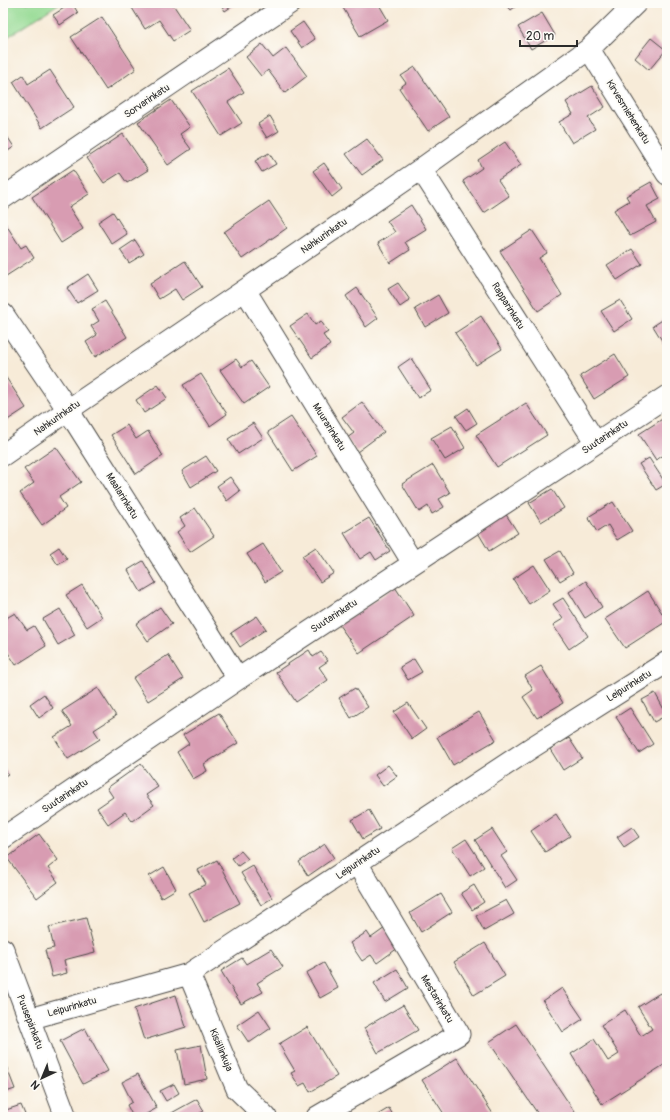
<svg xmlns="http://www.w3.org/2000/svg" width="670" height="1120" font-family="Pangolin,sans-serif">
<rect width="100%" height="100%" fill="#fdfcf7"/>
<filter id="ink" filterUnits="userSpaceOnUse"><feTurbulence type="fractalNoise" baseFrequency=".025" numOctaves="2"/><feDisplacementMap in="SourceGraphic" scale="8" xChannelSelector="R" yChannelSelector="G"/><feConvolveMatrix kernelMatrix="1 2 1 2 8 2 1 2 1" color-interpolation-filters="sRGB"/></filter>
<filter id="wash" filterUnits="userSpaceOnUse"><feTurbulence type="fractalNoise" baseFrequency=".012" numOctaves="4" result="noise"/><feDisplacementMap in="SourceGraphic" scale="16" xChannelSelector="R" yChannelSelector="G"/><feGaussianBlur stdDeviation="0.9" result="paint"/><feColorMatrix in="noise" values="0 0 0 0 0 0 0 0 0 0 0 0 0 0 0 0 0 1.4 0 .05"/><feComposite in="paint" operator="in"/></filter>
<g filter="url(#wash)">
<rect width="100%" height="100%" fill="#f7ebd8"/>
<path fill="#94da93" stroke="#60825f" d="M3,3h57l-57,37z"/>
<g id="blocks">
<path fill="#d89cb2" d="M72,3l6,10 -18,12 -7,-10z
M129,3h43l18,27 -17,11 -14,-21 -14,9z
M220,3h17l-12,8z
M340,3h38l10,17 -28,16z
M505,3h15l-9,7z
M542,13l13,22 -24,14 -13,-22z
M102,17l34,52 -30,21 -35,-53z
M303,22l12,17 -13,9 -12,-17z
M651,38l15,12 -17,20 -14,-12z
M262,44l11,14 13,-10 21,28 -22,17 -17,-23 -7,6 -15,-19z
M415,67l34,50 -21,14 -29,-43 7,-5 -5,-7z
M228,68l16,24 -16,10 14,21 -21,13 -29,-45z
M50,70l24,37 -32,21 -29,-46 10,-7 5,9z
M592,86l13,21 -17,11 7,11 -23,14 -13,-21 14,-8 -7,-12z
M171,100l19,27 -10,7 11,15 -23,16 -30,-43z
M270,116l9,15 -12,7 -9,-14z
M3,130l11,17 -11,7z
M123,134l25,36 -21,13 -7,-10 -16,10 -17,-25z
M367,139l16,21 -21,15 -16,-21z
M505,142l16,23 -23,15 11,16 -25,17 -21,-32 19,-13 -4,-8z
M269,153l7,11 -14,8 -7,-11z
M324,163l18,26 -10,8 -19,-26z
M73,170l16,24 -20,13 14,22 -22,14 -29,-46z
M651,182l9,17 -13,7 9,16 -26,14 -16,-26 15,-9 -3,-5z
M269,201l18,27 -45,31 -18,-27z
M411,205l15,24 -21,13 5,8 -20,13 -12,-20 17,-11 -8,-11z
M113,212l14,22 -15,10 -14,-22z
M3,220l18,28 5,-3 8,13 -31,20z
M532,230l15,23 -8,5 23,37 -24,16 -38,-60z
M135,240l9,14 -15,9 -9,-13z
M632,249l10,15 -25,16 -10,-15z
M185,261l17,26 -20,13 -7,-11 -16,10 -9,-15z
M88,274l10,16 -21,13 -10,-15z
M398,283l12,17 -10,7 -12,-18z
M357,288l21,30 -12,9 -20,-31z
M438,295l10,18 -23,14 -10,-18z
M620,300l12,19 -18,12 -13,-20z
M105,301l22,36 -32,20 -9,-15 11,-7 -6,-9 8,-5 -7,-12z
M308,314l7,11 6,-4 7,11 -5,3 7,10 -18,13 -22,-32z
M481,316l21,33 -26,16 -21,-32z
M667,317v29l-1,1 -13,-21z
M615,354l14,23 -35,22 -14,-23z
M411,358l20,32 -13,8 -20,-31z
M236,359l6,8 9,-6 18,26 -25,17 -24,-34z
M201,374l26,40 -17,12 -27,-41z
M5,376l21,32 -23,15v-46z
M158,385l9,13 -23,15 -8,-13z
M362,402l22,30 -27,20 -10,-14 7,-5 -12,-16z
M526,403l21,32 -50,32 -21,-32z
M468,408l9,15 -11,7 -10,-14z
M667,416v37l-11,7 -17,-26z
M291,417l26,39 -24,15 -25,-39z
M253,423l10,15 -25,16 -10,-15z
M127,425l9,14 12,-8 15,25 -27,18 -25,-39z
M452,426l13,22 -20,12 -14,-22z
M56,447l25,35 -22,15 7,11 -24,17 -22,-32 14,-10 -10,-14z
M206,456l10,15 -25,16 -9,-16z
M649,458l17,26 -10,6 -17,-26z
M433,465l17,28 -11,6 5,8 -12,7 -4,-8 -9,6 -17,-28z
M230,477l10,14 -13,10 -10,-15z
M552,489l12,19 -23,14 -12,-19z
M613,502l19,29 -15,9 -9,-15 -11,7 -9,-15z
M195,508l19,28 -24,16 -13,-20 8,-6 -5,-8z
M505,513l13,20 -29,18 -12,-20z
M369,518l21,33 -14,9 -5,-8 -11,7 -16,-26z
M263,544l18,28 -16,10 -18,-28z
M59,547l8,12 -9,6 -8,-12z
M316,547l18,26 -14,9 -18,-26z
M560,551l13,22 -13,8 -14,-22z
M143,561l13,22 -15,9 -13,-22z
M534,565l16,25 -21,14 -16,-25z
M586,581l16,26 -17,11 -16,-26z
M82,585l20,32 -15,10 -21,-32z
M395,587l19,29 -55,37 -20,-28z
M648,591l19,30 -42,27 -20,-29z
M563,598l25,38 -19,13 -16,-24 10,-6 -10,-15z
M160,607l12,17 -24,17 -12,-17z
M60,609l15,26 -17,10 -15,-26z
M15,613l12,17 7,-4 12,20 -30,19 -13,-20v-25z
M257,616l9,13 -26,18 -9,-14z
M309,650l4,7 8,-5 7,9 -9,6 9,13 -32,22 -20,-30z
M168,655l15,24 -35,22 -15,-23z
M414,659l8,13 -14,8 -8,-13z
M541,666l22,37 -26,15 -14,-21 10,-7 -8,-14z
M98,688l18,28 -22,14 6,9 -32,20 -14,-22 18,-11 -10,-15z
M355,688l13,19 -17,11 -12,-20z
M655,693l12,22 -13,7 -12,-22z
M44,694l9,14 -14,10 -9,-14z
M408,703l18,26 -14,10 -18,-27z
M630,708l23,36 -14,9 -23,-36z
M479,712l17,28 -43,25 -16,-28z
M219,713l19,30 -34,21 3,7 -14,8 -16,-27 12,-8 -6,-9z
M569,738l13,20 -19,12 -13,-21z
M141,764l17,23 -12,8 8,10 -22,16 -7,-9 -17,12 -11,-16 16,-11 -6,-9z
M388,765l9,11 -14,10 -8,-11z
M3,767l5,7 -5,3z
M369,810l11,19 -17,10 -11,-19z
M556,814l14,22 -25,16 -14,-21z
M632,827l7,10 -15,10 -7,-10z
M492,829l15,23 -6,4 16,24 -12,8 -30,-48z
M39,834l19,26 -10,8 10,14 -21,16 -30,-40z
M466,839l18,28 -14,9 -18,-28z
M325,844l9,14 -26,18 -9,-14z
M241,851l7,8 -10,7 -6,-8z
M217,860l23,43 -36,19 -15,-29 17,-9 -8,-14z
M253,866l19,32 -11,7 -20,-32z
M164,867l12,22 -15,9 -12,-22z
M474,885l10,17 -12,8 -11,-17z
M441,894l11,18 -31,20 -11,-19z
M506,900l8,14 -30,17 -8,-15z
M86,918l9,34 -31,8 3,13 -15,4 -7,-27 9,-2 -5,-21z
M385,928l13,20 -21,15 -6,-8 -9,6 -12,-18 17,-11 4,6z
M485,943l20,33 -31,19 -20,-33z
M271,949l12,18 -26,16 6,9 -22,12 -20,-33 21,-13 4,6z
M324,963l14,25 -18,10 -14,-25z
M397,969l11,19 -23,14 -11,-19z
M562,988l21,31 -20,13 -20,-31z
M660,993l7,10v60l-65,41 -31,-50 23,-15 14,22 11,-7 -18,-29 24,-15 16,26 11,-7 -14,-22z
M176,995l10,32 -42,13 -10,-31z
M403,1005l15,25 -40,23 -14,-25z
M259,1010l12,18 -22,15 -12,-18z
M516,1024l62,93h-38l-51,-75z
M307,1027l30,49 -27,16 -5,-9 -6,3 -8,-13 4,-2 -16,-27z
M85,1028l23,43 -25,13 -23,-43z
M201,1045l6,34 -23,5 -7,-34z
M3,1058l12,31 -12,4z
M457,1058l38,59h-49l-24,-37z
M138,1074l19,34 -16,9h-8l-6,-12 5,-3 -10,-20z
M174,1084l5,9 -13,8 -6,-10z
M197,1099l7,12 -11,6h-24l-1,-2z
M21,1105l5,12h-23v-6z
M389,1108l5,9h-20z"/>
</g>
</g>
<g filter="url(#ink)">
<use href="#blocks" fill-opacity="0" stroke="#4a4845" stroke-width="1"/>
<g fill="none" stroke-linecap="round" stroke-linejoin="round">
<g stroke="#4a4845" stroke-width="23">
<path id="minor" d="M589,49l78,125
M421,169l175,274
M3,198l287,-195
M245,290l168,273
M3,314l65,96 170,269
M3,455l65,-45 177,-120 176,-121 168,-120 47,-46
M3,838l235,-159 429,-283
M3,949l63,168
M189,974l48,115 29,28
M29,1019l160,-45 342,-226 136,-86
M317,1117l142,-83 -102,-171"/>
</g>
<use href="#minor" stroke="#fff" stroke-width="21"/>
</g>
</g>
<g text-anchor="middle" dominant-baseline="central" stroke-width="4" stroke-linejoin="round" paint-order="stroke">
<g font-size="10" fill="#2b2b2b" stroke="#fdfcf7">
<text transform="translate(147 101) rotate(-34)">Sorvarinkatu</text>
<text transform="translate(628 112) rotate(58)">Kirvesmiehenkatu</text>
<text transform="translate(324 236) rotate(-35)">Nahkurinkatu</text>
<text transform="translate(508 306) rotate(58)">Rapparinkatu</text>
<text transform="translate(57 418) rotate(-35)">Nahkurinkatu</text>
<text transform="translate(329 427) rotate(58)">Muurarinkatu</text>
<text transform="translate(605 437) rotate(-34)">Suutarinkatu</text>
<text transform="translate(122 496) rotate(58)">Maalarinkatu</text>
<text transform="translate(334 616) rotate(-33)">Suutarinkatu</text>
<text transform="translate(629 686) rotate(-32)">Leipurinkatu</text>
<text transform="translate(65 796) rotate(-34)">Suutarinkatu</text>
<text transform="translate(358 863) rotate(-34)">Leipurinkatu</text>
<text transform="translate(437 999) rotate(59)">Mestarinkatu</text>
<text transform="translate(72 1007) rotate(-16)">Leipurinkatu</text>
<text transform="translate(30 1022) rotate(69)">Puusepänkatu</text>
<text transform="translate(221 1050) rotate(67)">Kisällinkuja</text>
</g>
</g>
<rect width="670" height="1120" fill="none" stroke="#fdfcf7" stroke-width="16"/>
<g transform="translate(42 1078) rotate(224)" stroke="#fdfcf7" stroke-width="3" paint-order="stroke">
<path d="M0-3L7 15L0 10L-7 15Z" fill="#2b2b2b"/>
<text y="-6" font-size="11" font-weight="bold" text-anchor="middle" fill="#2b2b2b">N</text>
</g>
<path d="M520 40v6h57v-6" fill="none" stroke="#2b2b2b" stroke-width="2"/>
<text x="526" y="40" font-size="12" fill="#2b2b2b" stroke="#fdfcf7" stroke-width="3" paint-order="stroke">20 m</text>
</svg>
